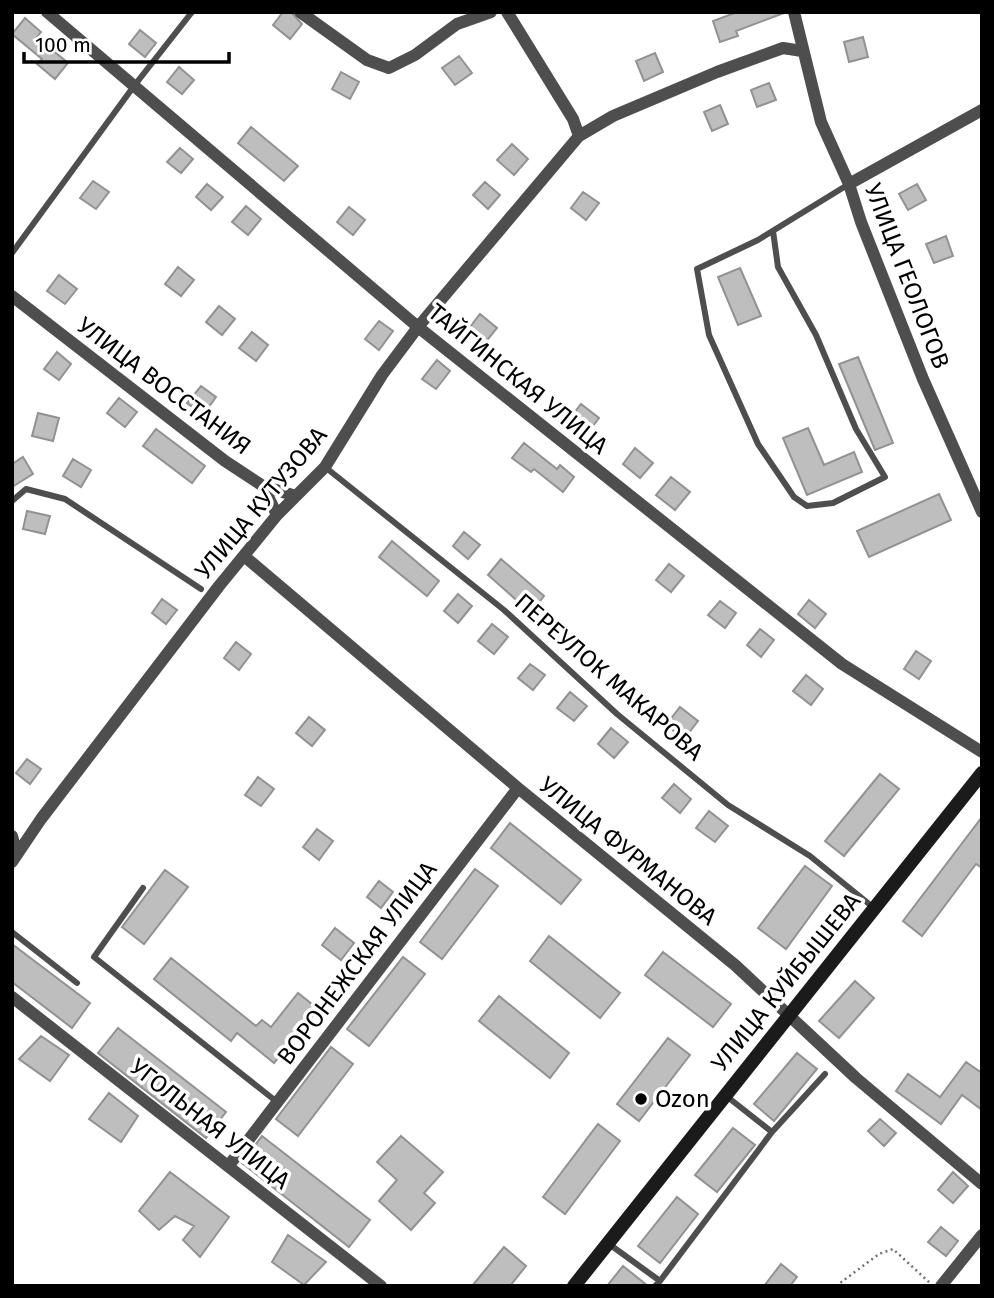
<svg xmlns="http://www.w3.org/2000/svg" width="994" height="1298" font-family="'Fira Sans',sans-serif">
<rect width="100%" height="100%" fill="#fff"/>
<path fill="#bebebe" stroke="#929292" stroke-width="2" d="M283,12h8l11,12 -12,15 -17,-14z
M737,12h47v1l-48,18 2,5 -18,6 -7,-21z
M25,18l16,14 -4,5 31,26 -13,16 -18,-15 5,-5 -30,-25z
M140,30l16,13 -11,14 -16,-13z
M863,37l5,20 -19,5 -5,-20z
M655,53l8,19 -19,9 -8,-20z
M459,56l13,17 -17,12 -13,-17z
M179,67l15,13 -12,14 -15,-12z
M341,72l18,10 -9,17 -18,-10z
M769,83l7,17 -19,7 -6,-17z
M720,105l8,19 -16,7 -8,-19z
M251,127l47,39 -14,15 -46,-38z
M512,144l16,15 -14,16 -17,-15z
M180,148l13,11 -12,14 -14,-11z
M93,181l16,11 -13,17 -16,-11z
M485,182l15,13 -12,14 -15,-14z
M207,184l16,13 -12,13 -15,-13z
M917,184l9,16 -18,10 -9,-16z
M583,192l16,11 -13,17 -15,-12z
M246,206l15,13 -13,16 -16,-13z
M349,207l16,13 -12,15 -16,-13z
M946,236l7,20 -19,7 -8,-19z
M178,267l16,13 -13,16 -16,-12z
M740,268l21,48 -23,9 -20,-48z
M59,275l18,14 -12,15 -18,-13z
M219,306l16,13 -13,16 -16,-13z
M480,314l17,14 -13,16 -17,-13z
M379,321l14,10 -14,19 -14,-11z
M252,332l16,13 -12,16 -17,-13z
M57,352l14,12 -12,16 -15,-11z
M858,357l35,86 -18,7 -36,-86z
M437,360l13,11 -14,18 -14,-10z
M201,386l15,11 -13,18 -16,-12z
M119,398l18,14 -12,15 -18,-14z
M581,404l18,14 -13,17 -18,-14z
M38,413l21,5 -6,23 -21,-5z
M808,428l16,37 30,-13 8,20 -55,23 -24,-57z
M156,429l49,37 -13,17 -49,-37z
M524,443l33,26 3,-4 14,12 -11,15 -29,-23 -3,3 -19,-14z
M635,448l18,15 -13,15 -17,-14z
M23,457l10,17 -21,13v-23z
M73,459l18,11 -10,17 -18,-11z
M671,477l19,15 -15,18 -19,-15z
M939,494l12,26 -82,37 -12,-26z
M27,511l23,5 -5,18 -22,-5z
M464,532l16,13 -12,14 -15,-13z
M392,541l47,40 -12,15 -48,-39z
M501,559l43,37 -13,17 -43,-38z
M669,564l15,12 -13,16 -15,-12z
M458,594l14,12 -14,17 -14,-12z
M162,599l15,11 -11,14 -14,-11z
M809,600l17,14 -11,14 -17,-14z
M720,601l16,12 -11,15 -17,-13z
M492,624l16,13 -14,17 -16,-13z
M760,629l14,11 -13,17 -14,-12z
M236,642l15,12 -12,16 -15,-12z
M916,651l15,10 -12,18 -15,-10z
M530,664l15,11 -12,15 -15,-12z
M806,675l17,14 -12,16 -18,-14z
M570,692l17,14 -13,15 -17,-13z
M680,707l18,14 -14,18 -18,-14z
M309,717l16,13 -13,16 -16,-13z
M611,728l17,14 -14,16 -16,-14z
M27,759l14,10 -11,15 -14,-11z
M880,774l19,15 -55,67 -19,-15z
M258,777l16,12 -13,17 -16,-11z
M674,784l17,15 -11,14 -18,-15z
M709,811l19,15 -13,16 -19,-14z
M982,817v51l-6,-4 -54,72 -19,-15z
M510,823l71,57 -20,24 -70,-56z
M317,829l16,12 -14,19 -16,-13z
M805,866l27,20 -46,63 -28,-21z
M475,869l23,17 -56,73 -22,-17z
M165,870l23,17 -44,57 -22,-17z
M379,881l14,11 -12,16 -14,-11z
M335,928l19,15 -13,17 -19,-15z
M549,936l71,57 -20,25 -70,-57z
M12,944l78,59 -18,25 -60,-46z
M663,952l68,52 -18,23 -68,-52z
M403,957l22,17 -56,72 -22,-17z
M171,958l85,68 6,-6 9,7 27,-34 20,16 -44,54 -37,-30 -6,8 -77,-62z
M855,981l19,17 -35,40 -20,-17z
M499,996l70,57 -19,25 -71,-57z
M118,1028l108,84 -20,26 -108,-85z
M41,1036l28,19 -19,26 -31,-22z
M668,1038l22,17 -51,66 -22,-17z
M331,1047l22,17 -55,72 -22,-17z
M797,1053l20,16 -43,52 -20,-17z
M966,1062l16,11v37l-20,-15 -21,29 -45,-33 12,-17 32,23z
M109,1093l29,23 -17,26 -32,-23z
M880,1119l16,14 -12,13 -16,-15z
M598,1124l22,17 -55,73 -22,-17z
M733,1128l22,17 -38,47 -22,-17z
M262,1136l108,84 -21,27 -107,-84z
M401,1136l42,36 -19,21 11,10 -24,27 -32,-29 18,-21 -20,-18z
M170,1172l59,45 -29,40 -17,-17 11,-14 -19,-10 -16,14 -20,-19z
M953,1172l15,14 -15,17 -15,-13z
M677,1197l21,17 -38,49 -22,-17z
M941,1227l17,14 -12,15 -18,-14z
M288,1235l38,27 -22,23 -32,-23z
M504,1247l22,19 -16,20h-38z
M781,1264l16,13 -7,9h-26z
M623,1266l25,20h-41z"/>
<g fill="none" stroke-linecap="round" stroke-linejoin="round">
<path stroke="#707070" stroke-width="2.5" stroke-dasharray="2 3.5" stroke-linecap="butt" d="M836,1286l43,-32 14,-5 37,34"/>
<path stroke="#4e4e4e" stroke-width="6" d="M773,231l5,36 38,68 40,94 29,48 -52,26 -26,3 -13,-9 -36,-53 -49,-109 -12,-66 61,-29 91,-56
M12,253l122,-167 58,-74
M325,467l179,143 113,104 111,91 82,51 64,52
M12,501l14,-12 39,10 136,90
M143,888l-49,69 183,145
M12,932l65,51
M772,1132l53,-58
M609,1244l51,37 -5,5
M660,1281l112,-149 -47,-37"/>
<path stroke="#4e4e4e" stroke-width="12" d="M47,12l371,315 424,337 140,88
M300,12l67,48 22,8 26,-13 42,-31 34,-12
M507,12l66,107 6,17
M794,12l27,110 28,62 12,38 62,157 59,133
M849,184l133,-74
M12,296l213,165 38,25 33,10
M263,486l14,29
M244,556l274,232 217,177 121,113 126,106
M12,836l5,18
M12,862l29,-43 178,-233 58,-71 48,-48 57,-92 36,-48 161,-191 34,-20 104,-44 66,-24 19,3
M12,997l369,289
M230,1164l288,-376
M941,1286l41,-51"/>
<path stroke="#1b1b1b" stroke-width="14" d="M574,1286l408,-513"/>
</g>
<circle fill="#000" stroke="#fff" stroke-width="2.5" cx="641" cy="1099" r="7"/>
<g text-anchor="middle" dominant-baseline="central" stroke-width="7" stroke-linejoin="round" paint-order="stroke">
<g font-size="24" fill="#000" stroke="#fff">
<text transform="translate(907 276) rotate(69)">УЛИЦА ГЕОЛОГОВ</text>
<text transform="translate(518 379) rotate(39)">ТАЙГИНСКАЯ УЛИЦА</text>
<text transform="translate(164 386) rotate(37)">УЛИЦА ВОССТАНИЯ</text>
<text transform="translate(261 503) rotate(-50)">УЛИЦА КУТУЗОВА</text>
<text transform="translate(609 677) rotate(41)">ПЕРЕУЛОК МАКАРОВА</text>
<text transform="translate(628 851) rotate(39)">УЛИЦА ФУРМАНОВА</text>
<text transform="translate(357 963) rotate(-53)">ВОРОНЕЖСКАЯ УЛИЦА</text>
<text transform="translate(786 982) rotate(-51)">УЛИЦА КУЙБЫШЕВА</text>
<text transform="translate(210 1124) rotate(38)">УГОЛЬНАЯ УЛИЦА</text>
</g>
<g font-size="24" fill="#000" stroke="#fff" text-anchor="start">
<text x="655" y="1099">Ozon</text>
</g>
</g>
<rect width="994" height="1298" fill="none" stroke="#000000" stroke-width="28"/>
<path d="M24 52v10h205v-10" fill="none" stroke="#000000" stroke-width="3.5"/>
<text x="35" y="52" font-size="21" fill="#000000" stroke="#ffffff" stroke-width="5" paint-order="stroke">100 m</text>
</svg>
